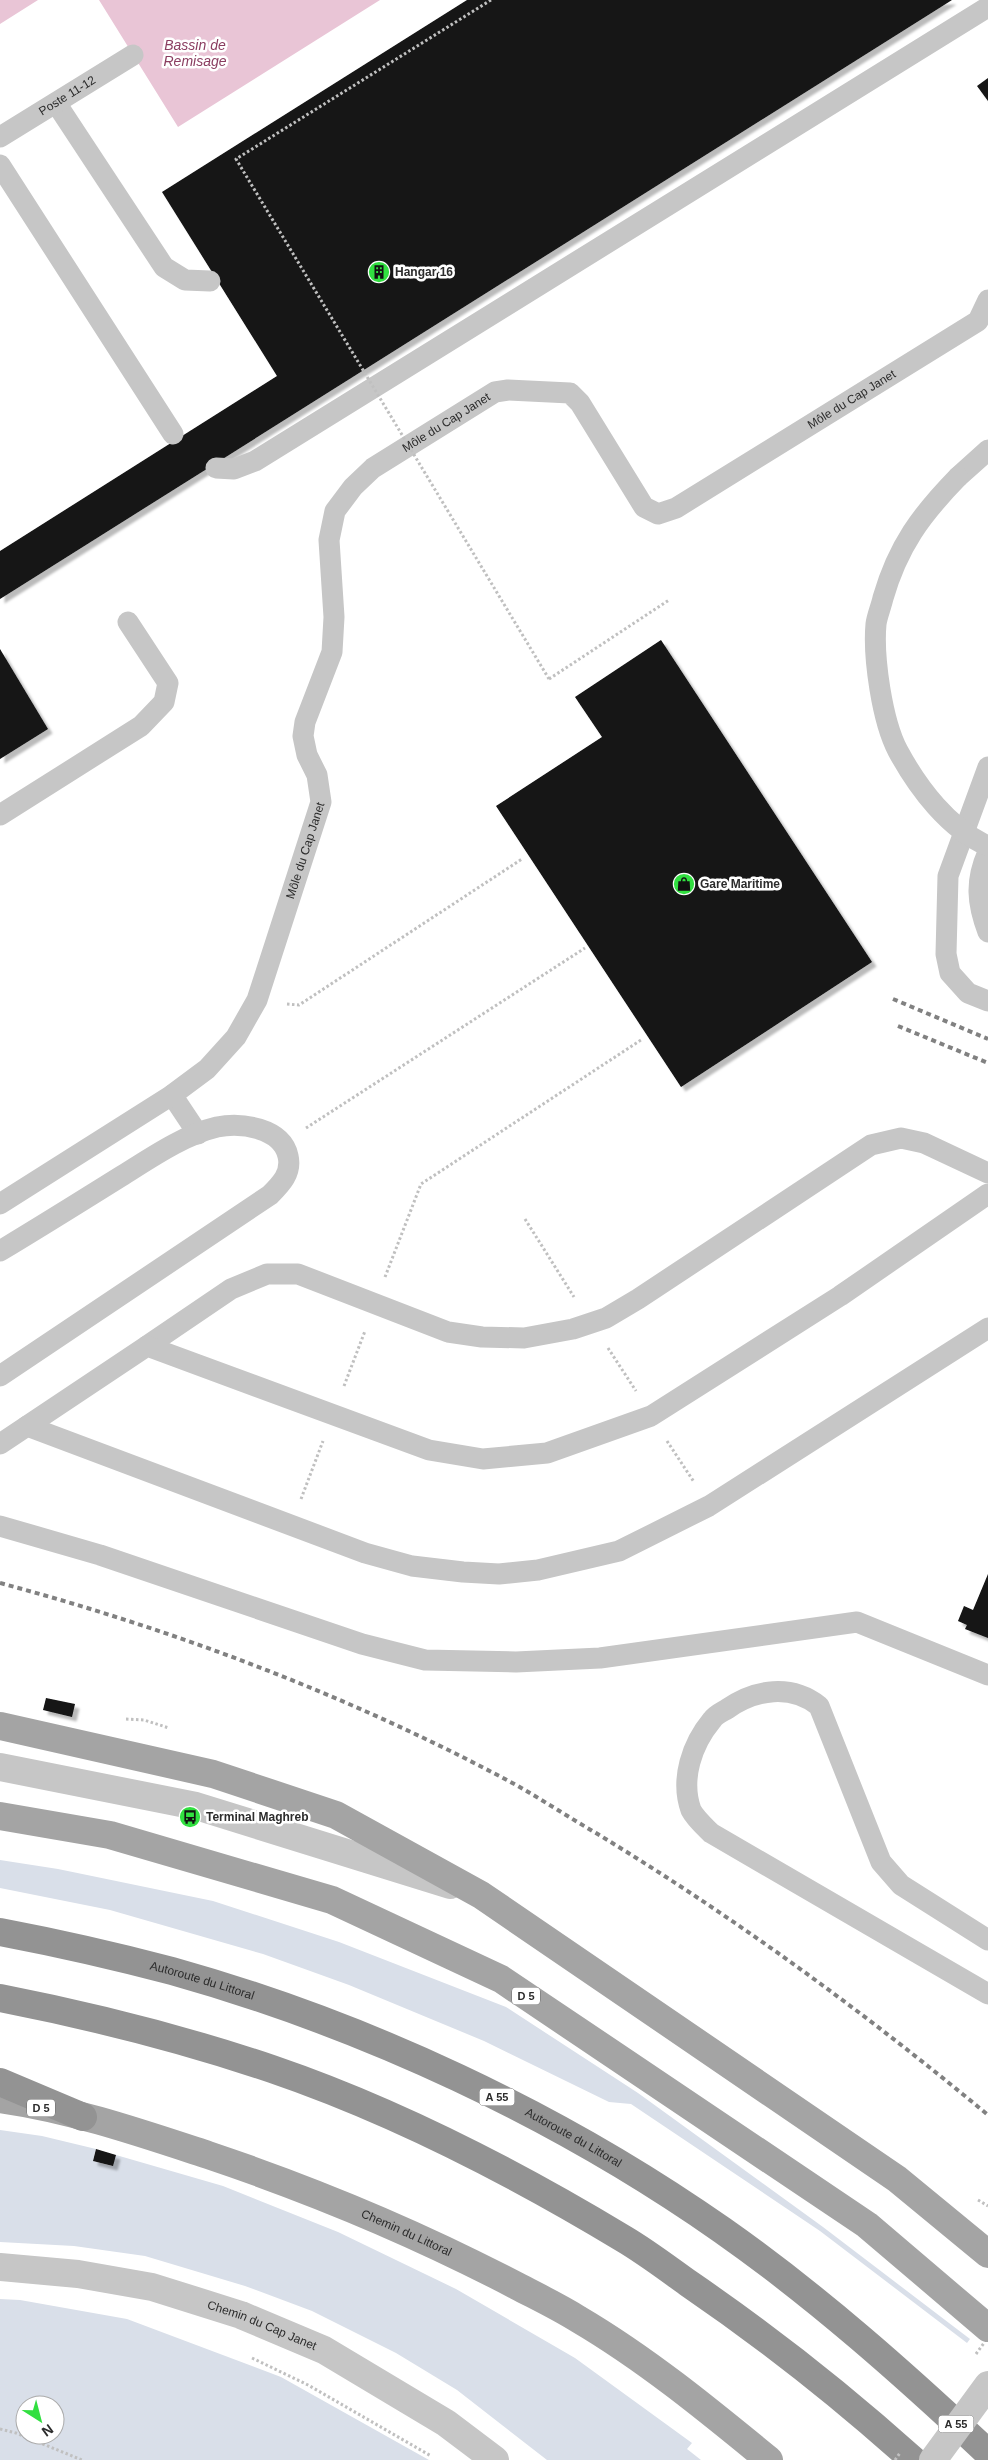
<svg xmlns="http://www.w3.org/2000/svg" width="988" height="2460" font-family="Arial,sans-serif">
<defs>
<filter id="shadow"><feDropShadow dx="4.5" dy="4.5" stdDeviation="1" flood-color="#0004"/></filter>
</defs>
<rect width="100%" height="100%" fill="#fff"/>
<path fill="#d9dfe9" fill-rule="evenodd" d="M0,1860l58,9 155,32 126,41 167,65 132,86 185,134 147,112 -3,4 -147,-112 -189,-127 -22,-2 -125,-61 -135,-56 -86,-31 -153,-44 -110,-22z
M0,2130l42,6 54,13 -3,12 19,5 4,-11 107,31 115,46 118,57 119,69 117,85 -5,6 14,11h-154l-90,-70 -61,-37 -84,-42 -67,-25 -100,-30 -71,-10 -74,-4z
M0,2299l20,1 107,19 154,58 148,83h-429zM25,2405h30v30h-30z"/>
<path fill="#e9c5d6" d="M0,0h38l-38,24z
M99,0h281l-202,127z"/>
<path fill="#131313" filter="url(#shadow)" d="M467,0h485l-952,599v-48l277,-175 -115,-184z
M988,78v23l-11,-15z
M661,640l211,322 -191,125 -185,-281 106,-69 -27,-40z
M0,649l48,80 -48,30z
M988,1574v64l-23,-9 2,-4 -9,-4 6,-15 9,4z
M46,1698l29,6 -3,13 -29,-7z
M96,2149l20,6 -3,11 -20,-5z"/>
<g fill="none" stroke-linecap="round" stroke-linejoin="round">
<path stroke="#c0c0c0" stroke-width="3" stroke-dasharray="2.5 2.5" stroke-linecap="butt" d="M549,679l120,-79
M287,1004l12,1 223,-146
M306,1128l279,-180
M525,1219l49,78
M385,1277l36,-93 220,-144
M608,1348l28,43
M344,1386l21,-55
M667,1441l27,41
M301,1499l22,-58
M126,1719l18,1 25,8
M978,2200l10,6
M252,2358l56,27 123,71
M0,2429l16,4 66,27"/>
<g stroke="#c6c6c6" stroke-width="21">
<path d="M56,103l108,164 21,13 25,1"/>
<path id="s1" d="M0,137l133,-82"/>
<path d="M0,165l173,269"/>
<path d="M216,468l18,1 21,-8 733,-454"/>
<path d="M958,477l30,-27"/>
<path d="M988,767l-40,109 -2,78 4,19 18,20 20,8"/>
<path d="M0,815l141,-89 23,-24 4,-19 -40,-61"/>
<path d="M988,852c-13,29 -11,51 0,80"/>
<path d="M172,1095l26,39"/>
<path id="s2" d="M0,1204l172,-109 35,-26 29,-32 21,-37 64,-198 -4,-27 -10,-20 -4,-19 2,-14 27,-70 2,-35 -5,-77 6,-29 18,-24 20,-19 122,-76 13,-2 62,3 10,10 64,104 14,7 18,-6 302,-187 10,-21"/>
<path d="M0,1251c40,-24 80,-49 120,-74 29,-18 63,-42 97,-50 24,-5 65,1 71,29 4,17 -7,28 -18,39l-270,181"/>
<path d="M147,1346l84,-57 36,-15h31l150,58 34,5 42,1 49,-9 33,-11 32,-19 233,-154 30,-7 23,5 64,30"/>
<path d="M27,1426l338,127 47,13 51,6 36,2 39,-4 81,-19 90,-45 279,-178"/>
<path d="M0,1444l147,-98 282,104 54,9 64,-6 104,-37 189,-120 148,-102"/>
<path d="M0,1526l100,29 262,89 63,16 91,2 84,-4 257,-36 131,53"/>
<path d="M988,1940l-87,-55 -20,-23 -62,-156c-28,-22 -63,-17 -92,3 -5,3 -12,6 -15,11 -20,24 -32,59 -21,90 4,8 14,17 20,23l277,161"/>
</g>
<g stroke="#c6c6c6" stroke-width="28">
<path d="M0,1767l196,39 254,79"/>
<path id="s3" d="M0,2267l78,7 74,13 89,28 83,35 122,73 49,37"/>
</g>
<g stroke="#a4a4a4" stroke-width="28">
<path d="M0,1726l213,48 123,41 145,80 416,284 91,75"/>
<path d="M0,1816l110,19 222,65 169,79 366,246 121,103"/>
<path id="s4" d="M0,2099c71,10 141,34 208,56 107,36 210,79 309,131 21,11 42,21 61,33 68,40 130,91 191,141"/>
</g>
<g stroke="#939393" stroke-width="28">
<path id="s5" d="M0,1932c58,11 115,24 172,39 193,54 386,144 550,259 94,66 182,144 266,223"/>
<path d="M0,1998c92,18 183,41 272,71 123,42 241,103 352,170 22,13 43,29 64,44 79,54 154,113 225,177"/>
<path d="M0,2082l83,35"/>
</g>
<path stroke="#818181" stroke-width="4" stroke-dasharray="5 4" stroke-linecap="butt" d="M893,999l95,40
M898,1026l90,37
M0,1583c179,48 355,115 518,203 26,15 52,32 78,47 138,84 268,179 392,282"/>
<path stroke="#c0c0c0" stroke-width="3" stroke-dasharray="2.5 2.5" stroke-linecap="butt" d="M491,0l-255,159 313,520
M976,2354l8,-11
M895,2460l5,-7"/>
<path stroke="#c6c6c6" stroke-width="21" d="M958,477c-37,38 -60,69 -75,121 -2,9 -6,18 -7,26 -3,33 6,97 22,127 20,37 51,78 90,95"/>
<path stroke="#c6c6c6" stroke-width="28" d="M933,2460l55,-75"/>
</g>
<defs>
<g id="building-disc" transform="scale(1.125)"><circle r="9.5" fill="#31df40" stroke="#fff"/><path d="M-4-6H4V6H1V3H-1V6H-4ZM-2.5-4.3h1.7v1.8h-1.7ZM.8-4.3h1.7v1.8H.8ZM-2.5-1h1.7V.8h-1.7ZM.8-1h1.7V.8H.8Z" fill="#111"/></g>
<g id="shop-disc" transform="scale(1.125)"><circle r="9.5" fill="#31df40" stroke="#fff"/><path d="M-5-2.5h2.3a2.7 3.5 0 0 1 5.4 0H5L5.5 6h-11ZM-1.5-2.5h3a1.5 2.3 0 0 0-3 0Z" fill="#111"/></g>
<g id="bus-disc" transform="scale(1.125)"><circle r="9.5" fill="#31df40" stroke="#fff"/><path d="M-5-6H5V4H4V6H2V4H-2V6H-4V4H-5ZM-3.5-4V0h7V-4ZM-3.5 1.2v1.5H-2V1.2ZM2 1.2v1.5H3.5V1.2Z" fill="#111"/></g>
</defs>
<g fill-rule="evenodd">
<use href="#building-disc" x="379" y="272"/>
<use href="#shop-disc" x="684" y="884"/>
<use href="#bus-disc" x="190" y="1817"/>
</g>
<g text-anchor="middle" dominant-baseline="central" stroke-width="5" stroke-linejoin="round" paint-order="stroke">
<g fill="#fff" stroke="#6b6b6b" stroke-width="1">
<rect x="512" y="1987.5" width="28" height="17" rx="4"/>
<rect x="479.5" y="2088.5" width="35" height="17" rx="4"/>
<rect x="27" y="2099.5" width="28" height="17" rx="4"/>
<rect x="938.5" y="2415.5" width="35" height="17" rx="4"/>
</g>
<g font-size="11" font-weight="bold" fill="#2c2c2c">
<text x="526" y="1996">D 5</text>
<text x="497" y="2097">A 55</text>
<text x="41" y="2108">D 5</text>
<text x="956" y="2424">A 55</text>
</g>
<g font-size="12" fill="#2c2c2c" stroke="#fff">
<text stroke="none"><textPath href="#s1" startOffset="79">Poste 11-12</textPath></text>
<text stroke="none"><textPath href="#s2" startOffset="1495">Môle du Cap Janet</textPath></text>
<text stroke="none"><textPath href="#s2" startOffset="985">Môle du Cap Janet</textPath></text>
<text stroke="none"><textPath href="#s2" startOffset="490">Môle du Cap Janet</textPath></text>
<text stroke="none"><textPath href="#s5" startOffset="208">Autoroute du Littoral</textPath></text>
<text stroke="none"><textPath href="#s5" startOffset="612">Autoroute du Littoral</textPath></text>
<text stroke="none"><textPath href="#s4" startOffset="429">Chemin du Littoral</textPath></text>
<text stroke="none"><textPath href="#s3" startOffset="270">Chemin du Cap Janet</textPath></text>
</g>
<g font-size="12" font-weight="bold" fill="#2c2c2c" stroke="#fff" text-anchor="start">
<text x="395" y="272">Hangar 16</text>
<text x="700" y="884">Gare Maritime</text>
<text x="206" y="1817">Terminal Maghreb</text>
</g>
<g font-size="14" font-style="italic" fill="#8a3d60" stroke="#fff">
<text x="195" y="45">Bassin de<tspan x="195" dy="16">Remisage</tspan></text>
</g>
</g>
<g transform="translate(40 2420) rotate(144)"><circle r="24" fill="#ffffff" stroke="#ababab"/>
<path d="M0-4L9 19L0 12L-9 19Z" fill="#31df40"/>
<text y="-8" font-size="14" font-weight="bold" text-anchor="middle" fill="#2c2c2c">N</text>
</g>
</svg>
